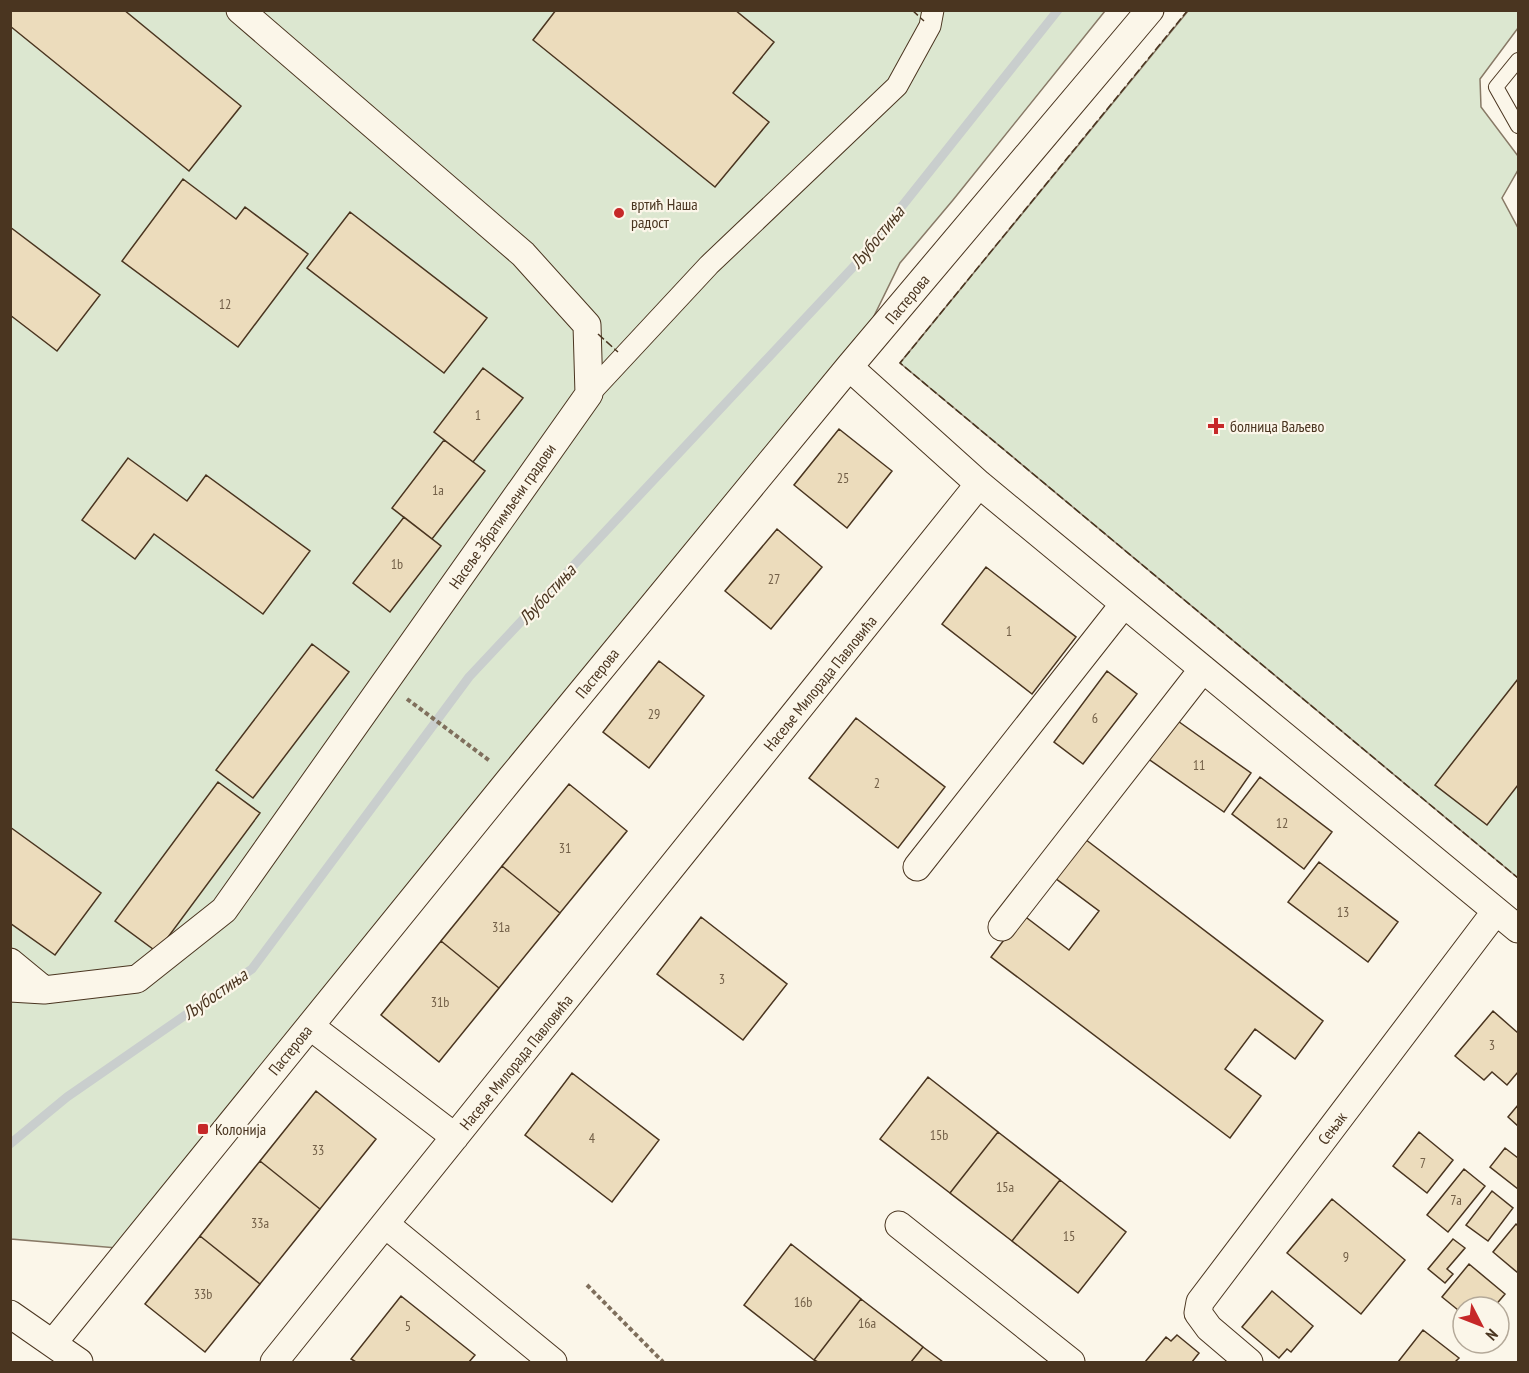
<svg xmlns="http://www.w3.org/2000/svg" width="1529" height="1373" font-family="'PT Sans Narrow',sans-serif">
<rect width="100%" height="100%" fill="#fbf6e9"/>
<path fill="#dce7d0" stroke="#887966" stroke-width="1.5" d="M10,11h1095l-152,189 -53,63 -51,104 -720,882 -118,-10z
M1188,11h330v17l-38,51 1,28 37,49v14l-16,28 16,30v650l-618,-515z"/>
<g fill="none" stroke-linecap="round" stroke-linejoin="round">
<path stroke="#c9cecd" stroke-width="9" d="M10,1144l57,-47 185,-128 217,-292 387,-413 202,-254"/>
</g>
<path fill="#ecdcbc" stroke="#4a3520" stroke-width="1.5" d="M10,10h114l117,96 -52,65 -179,-145z
M556,10h179l39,32 -41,51 36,29 -54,65 -182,-147z
M183,179l53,40 9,-12 63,47 -70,93 -116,-86z
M350,212l137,106 -43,55 -137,-105z
M10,227l90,68 -43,56 -47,-36z
M483,368l40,30 -50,64 -39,-30z
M839,429l53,42 -45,57 -53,-43z
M444,440l41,31 -53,68 -40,-31z
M128,458l59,43 19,-26 104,76 -47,63 -109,-80 -19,25 -53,-39z
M404,517l37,29 -51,66 -37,-29z
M777,529l45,38 -51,62 -46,-38z
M986,567l90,70 -44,57 -90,-70z
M312,644l37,28 -96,126 -37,-28z
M659,661l45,35 -55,72 -46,-36z
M1107,671l30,23 -54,70 -29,-22z
M1518,679v106l-31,40 -52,-40z
M856,718l89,69 -47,61 -89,-70z
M1175,719l76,54 -27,39 -77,-54z
M1260,777l72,55 -28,37 -72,-55z
M218,782l42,31 -103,139 -42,-31z
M569,784l58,47 -67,82 -58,-47z
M10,827l91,66 -46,62 -45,-32z
M1081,836l242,185 -28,38 -40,-30 -30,40 36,27 -31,42 -239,-181 32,-42 46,35 30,-39 -48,-36z
M1319,862l79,60 -30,40 -80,-60z
M502,866l58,47 -61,75 -58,-47z
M701,917l86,67 -44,56 -86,-66z
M441,941l58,47 -60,74 -58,-47z
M1493,1011l25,22v39l-11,13 -15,-13 -8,8 -29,-24z
M572,1073l87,67 -47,62 -87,-67z
M928,1077l70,55 -48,61 -70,-54z
M316,1091l60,48 -56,70 -60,-48z
M1518,1105v21l-10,-9z
M998,1132l62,48 -48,61 -62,-48z
M1419,1132l34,28 -26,33 -34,-27z
M1505,1148l13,10v31l-28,-22z
M260,1161l60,48 -60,75 -60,-48z
M1464,1169l21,17 -37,46 -21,-17z
M1060,1180l66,52 -48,61 -66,-52z
M1492,1191l21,17 -25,33 -22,-16z
M1332,1199l73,61 -44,54 -74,-61z
M1516,1224l2,2v47l-25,-21z
M200,1236l60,48 -55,68 -60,-48z
M1453,1239l12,9 -18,21 6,5 -8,9 -17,-14z
M791,1244l70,55 -47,61 -70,-55z
M1469,1264l36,30 -11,13h-31v7l-21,-17z
M1272,1291l41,35 -22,26 -4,-3 -8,9 -37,-31z
M401,1296l74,59 -6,7h-113l-5,-3z
M861,1299l62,48 -12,15h-93l-4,-2z
M1423,1330l36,28 -4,4h-57z
M1177,1335l22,18 -7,9h-47l21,-25 5,4z
M923,1347l20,15h-32z"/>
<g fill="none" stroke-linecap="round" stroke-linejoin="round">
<g stroke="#4a3520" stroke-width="16">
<path id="service" d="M1518,60l-22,27 22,39"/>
</g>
<g stroke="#4a3520" stroke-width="23">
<path id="pedestrian" d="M589,394l120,-129 188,-179 33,-60 3,-16"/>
</g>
<g stroke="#4a3520" stroke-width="29">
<path id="minor" d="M849,367l130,117 539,445
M917,867l207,-263
M1002,927l201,-258
M10,962l34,28
M10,988l34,2 93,-11 87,-69 365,-516 -2,-69 -64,-71 -283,-244
M310,1026l145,111
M385,1224l168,138
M899,1225l172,137
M10,1314l69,48
M53,1343l458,-565 338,-411 301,-357
M274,1362l705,-878
M1249,1362l-40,-34 -11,-15 2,-11 296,-391"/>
</g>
<path stroke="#7f6f5c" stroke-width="4" stroke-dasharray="4.5 3" stroke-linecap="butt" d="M407,699l83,62
M587,1285l76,77"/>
<use href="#service" stroke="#fbf6e9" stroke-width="14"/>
<use href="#pedestrian" stroke="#fbf6e9" stroke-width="21"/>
<use href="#minor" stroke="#fbf6e9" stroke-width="27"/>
<path stroke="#4a3520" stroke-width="1.5" stroke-dasharray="8 3" stroke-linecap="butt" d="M912,10l12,11
M1188,10l-288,353 618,515
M598,334l20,18"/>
</g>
<g fill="#c62828" stroke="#fbf6e9" stroke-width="2">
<circle cx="619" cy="213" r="6"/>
<path d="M1213 417h6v6h6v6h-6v6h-6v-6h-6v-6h6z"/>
<rect x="197" y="1123" width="12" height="12" rx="3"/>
</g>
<g text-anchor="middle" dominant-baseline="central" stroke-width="4.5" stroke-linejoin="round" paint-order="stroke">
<g font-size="14" fill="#725f47">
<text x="225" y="304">12</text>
<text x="478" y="415">1</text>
<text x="843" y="478">25</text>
<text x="438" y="490">1a</text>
<text x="397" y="564">1b</text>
<text x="774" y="579">27</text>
<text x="1009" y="631">1</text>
<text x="654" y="714">29</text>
<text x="1095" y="718">6</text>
<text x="1199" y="765">11</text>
<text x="877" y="783">2</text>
<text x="1282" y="823">12</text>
<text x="565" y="848">31</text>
<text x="1343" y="912">13</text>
<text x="501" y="927">31a</text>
<text x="722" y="979">3</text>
<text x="440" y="1002">31b</text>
<text x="1492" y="1045">3</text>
<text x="939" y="1135">15b</text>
<text x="592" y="1138">4</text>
<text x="318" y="1150">33</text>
<text x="1423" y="1163">7</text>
<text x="1005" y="1187">15a</text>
<text x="1456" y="1200">7a</text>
<text x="260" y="1223">33a</text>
<text x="1069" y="1236">15</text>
<text x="1346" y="1257">9</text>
<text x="203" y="1294">33b</text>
<text x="803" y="1302">16b</text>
<text x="867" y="1323">16a</text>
<text x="408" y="1326">5</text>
</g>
<g font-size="16" fill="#4a3520" stroke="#fbf6e9" text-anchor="start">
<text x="631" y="204">вртић Наша<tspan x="631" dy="18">радост</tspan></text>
<text x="1230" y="426">болница Ваљево</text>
<text x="215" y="1129">Колонија</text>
</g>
<g font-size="16" fill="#4a3520" stroke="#fbf6e9">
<text transform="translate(907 299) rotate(-50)">Пастерова</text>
<text transform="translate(502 516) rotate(-55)">Насеље Збратимљени градови</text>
<text transform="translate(597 673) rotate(-51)">Пастерова</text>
<text transform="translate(820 683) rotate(-51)">Насеље Милорада Павловића</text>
<text transform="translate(290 1050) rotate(-51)">Пастерова</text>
<text transform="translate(516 1062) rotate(-51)">Насеље Милорада Павловића</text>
<text transform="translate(1332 1128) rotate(-53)">Сењак</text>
</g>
<g font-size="18" font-style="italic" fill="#4a3520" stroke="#fbf6e9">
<text transform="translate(877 237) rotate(-51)">Љубостиња</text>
<text transform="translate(547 594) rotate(-47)">Љубостиња</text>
<text transform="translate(215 994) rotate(-35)">Љубостиња</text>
</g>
</g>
<rect width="1529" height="1373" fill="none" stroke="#4a3520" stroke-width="24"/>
<g transform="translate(1481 1325) rotate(132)"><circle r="28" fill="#fbf6e9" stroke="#b4a999" stroke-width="1.5"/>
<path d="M0-4.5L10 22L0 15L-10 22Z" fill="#c62828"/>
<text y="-9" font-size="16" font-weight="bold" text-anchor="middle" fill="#4a3520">N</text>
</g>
</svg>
